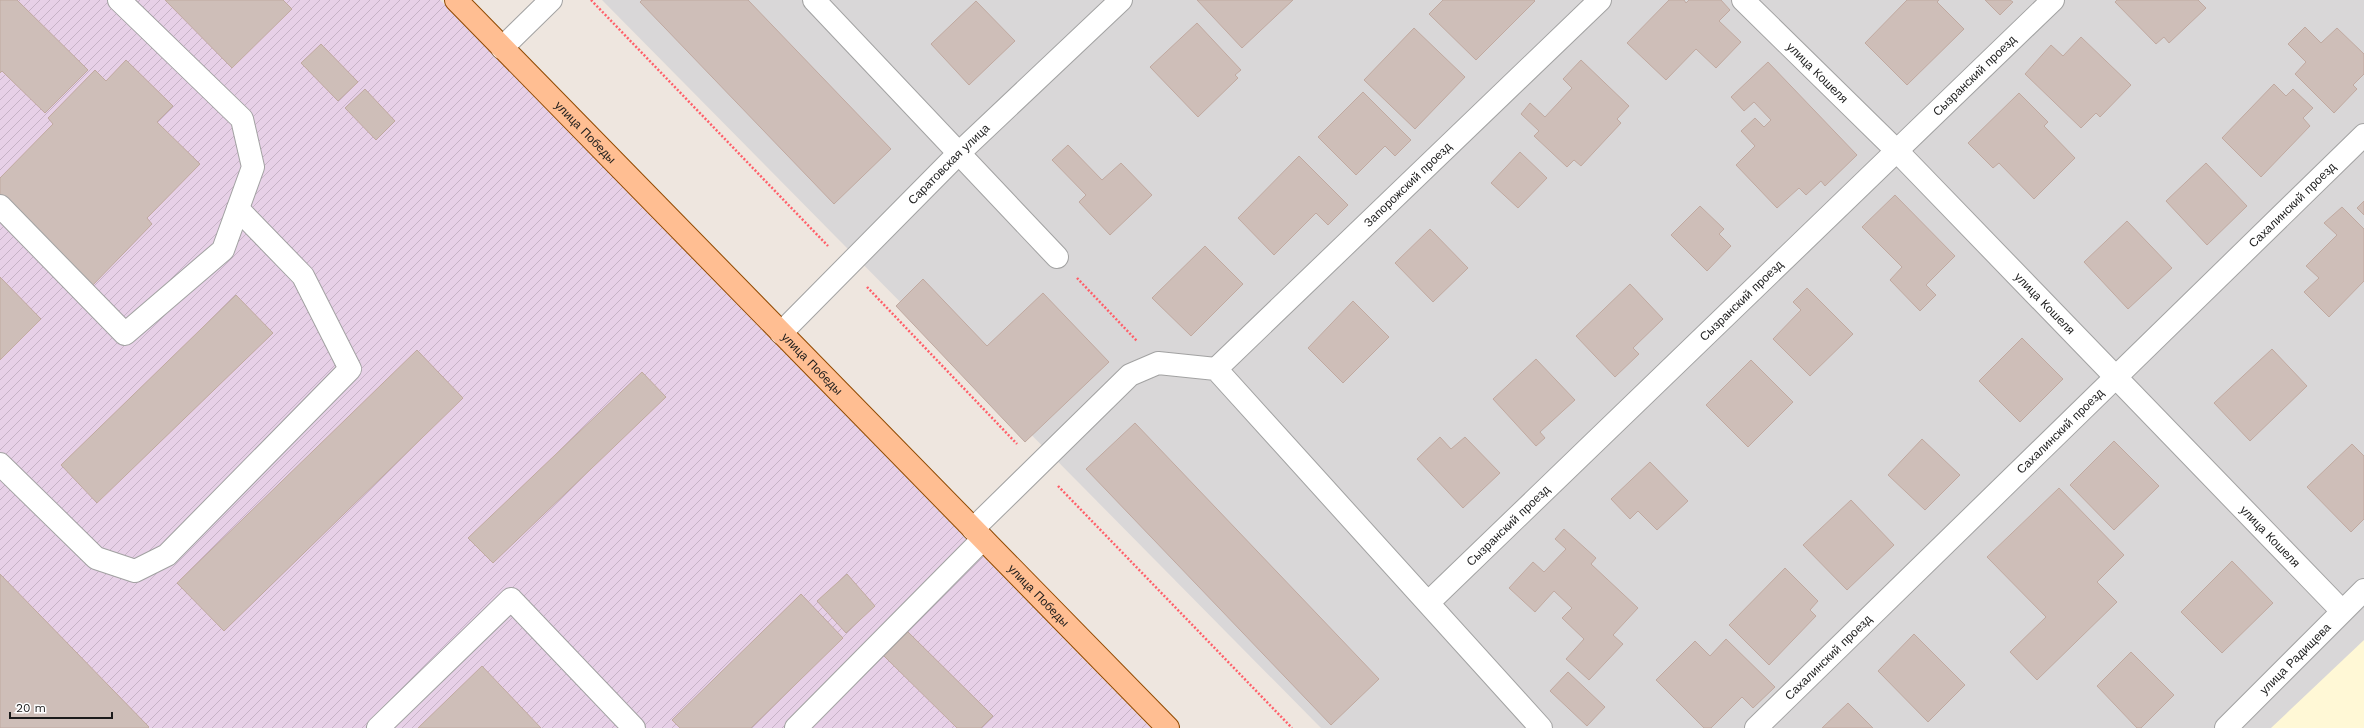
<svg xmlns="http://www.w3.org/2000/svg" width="2364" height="728" font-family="'Work Sans',sans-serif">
<defs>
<pattern id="industrial-furrows" width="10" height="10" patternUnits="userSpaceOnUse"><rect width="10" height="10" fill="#e7d0e7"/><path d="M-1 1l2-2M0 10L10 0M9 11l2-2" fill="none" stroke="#c6b2c6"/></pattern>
</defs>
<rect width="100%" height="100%" fill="#eee6df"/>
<path fill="#d9d7d8" d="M602,0h1762v728h-1043z"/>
<path fill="url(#industrial-furrows)" d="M0,0h440l711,728h-1151z"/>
<path fill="#fff8d6" d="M2364,640v88h-93z"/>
<path fill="#cebeb8" stroke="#c0a9a0" d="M0,0h17l71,70 -43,43 -43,-42 -2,2z
M165,0h118l9,9 -60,59z
M642,0h106l143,149 -57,55 -194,-202z
M1197,0h96l-51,48z
M1443,0h91l1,1 -59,59 -47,-46z
M1669,0h15l2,3 3,-3h32l9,10 -11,11 22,21 -25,26 -20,-19 -30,31 -39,-37z
M1907,0h32l-2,2 27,27 -57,56 -42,-42z
M1985,0h25l3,2 -13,13z
M2117,0h81l8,8 -37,35 -5,-6 -8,7 -41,-42z
M976,1l39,40 -46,44 -38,-41z
M1197,23l44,47 -6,5 3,3 -40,39 -48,-50z
M2305,27l16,16 16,-15 27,26v20l-11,11 4,4 -23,24 -39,-39 11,-12 -18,-18z
M1414,28l51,49 -50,52 -51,-49z
M2081,37l50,48 -31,32 -4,-4 -15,15 -56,-54 26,-29 12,11z
M321,44l37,38 -20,19 -37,-38z
M126,60l47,46 -16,16 43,42 -53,54 5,6 -60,62 -92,-91v-17l53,-54 -5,-6 47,-48 11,11z
M1581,60l48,46 -12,13 4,4 -40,43 -7,-6 -7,7 -33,-31 5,-5 -18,-17 9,-11 15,14 27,-29 -9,-9z
M1768,62l89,93 -32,31 -4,-5 -15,14 -7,-7 -22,20 -41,-43 19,-19 -14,-15 14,-13 9,9 7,-7 -17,-18 -10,9 -13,-14z
M2274,84l12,12 7,-7 20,19 -10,10 7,8 -49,51 -39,-39z
M365,89l30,32 -19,19 -31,-32z
M1363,92l48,48 -16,16 -10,-10 -29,29 -38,-38z
M2019,93l29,29 -4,4 31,32 -41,41 -35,-36 -6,5 -25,-25z
M1068,145l34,35 19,-17 31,32 -42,40 -31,-33 7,-7 -34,-35z
M1520,152l27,26 -29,30 -27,-25z
M1299,156l49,49 -20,20 -12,-12 -42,42 -36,-37z
M2206,163l41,43 -40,39 -41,-44z
M1895,195l60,61 -29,29 10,10 -16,16 -30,-31 12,-13 -40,-40z
M2364,201v14l-7,-7z
M1700,206l24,23 -5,5 12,12 -24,25 -36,-36z
M2342,207l22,22v52l-35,36 -25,-25 15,-14 -13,-12 31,-31 -13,-12z
M2127,221l45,47 -44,41 -44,-47z
M1430,229l38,39 -35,34 -38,-39z
M1205,246l38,38 -52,52 -39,-38z
M0,277l41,42 -41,41z
M923,279l64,67 56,-53 66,69 -84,80 -129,-136z
M1630,284l33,35 -30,29 6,6 -24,23 -39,-41z
M1807,288l46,46 -43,42 -37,-37 28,-29 -8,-8z
M236,295l37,38 -176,170 -36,-38z
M1353,301l36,36 -46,46 -35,-35z
M2022,338l41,41 -43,43 -41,-41z
M2272,349l35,37 -57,55 -36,-38z
M417,350l46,48 -239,233 -47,-48z
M1536,359l39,41 -35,32 5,6 -9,8 -43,-47z
M1751,360l42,42 -45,45 -42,-42z
M642,372l24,25 -173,166 -25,-25z
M1135,423l244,256 -48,46 -245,-256z
M1440,437l11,12 14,-12 35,36 -37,35 -46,-49z
M1922,439l38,36 -35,35 -37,-35z
M2114,441l45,45 -45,44 -44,-45z
M2352,444l12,12v63l-13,13 -44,-45z
M1650,462l38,39 -31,29 -19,-19 -8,8 -19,-20z
M2059,488l65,67 -27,27 20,20 -80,78 -27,-28 36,-35 -59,-60z
M1851,500l43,45 -47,45 -44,-45z
M1564,529l32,29 -5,6 47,44 -25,27 10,9 -34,36 -23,-21 18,-20 -22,-21 10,-10 -18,-17 -19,21 -26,-24 24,-26 11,10 22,-23 -11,-10z
M2232,561l41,42 -51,50 -41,-41z
M1785,568l33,33 -8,9 6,6 -47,49 -40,-40z
M0,574l149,153 -1,1h-148z
M847,574l28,32 -29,27 -29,-32z
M801,594l42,44 -92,90h-71l-8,-8z
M908,632l85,84 -12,12h-24l-73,-72z
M1914,634l51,51 -37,37 -50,-51z
M1726,639l49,48 -22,21 -11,-11 -31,31h-7l-48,-48 39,-39 15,15z
M2131,652l43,43 -33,33h-4l-40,-42z
M482,666l59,62h-123z
M1568,672l37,35 -18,19 -37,-35z
M1848,703l25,25h-51z"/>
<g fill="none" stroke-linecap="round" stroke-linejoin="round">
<g stroke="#a2a2a2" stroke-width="24">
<g id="minor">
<path d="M814,0l243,257"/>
<path id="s1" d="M1743,0l154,151 445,460"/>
<path d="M502,48l49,-48"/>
<path d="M0,206l125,128 98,-84 30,-83 -11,-48 -123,-119"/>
<path id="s2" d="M781,333l177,-179 163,-154"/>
<path id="s3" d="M1216,369l384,-369"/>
<path d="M0,464l96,94 39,13 32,-16 183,-186 -47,-93 -65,-67"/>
<path d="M973,529l157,-154 28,-12 58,6 325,359"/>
<path id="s4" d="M1429,602l624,-602"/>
<path d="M378,728l133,-129 123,129"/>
<path d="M796,728l187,-189"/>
<path id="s5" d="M1756,728l608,-593"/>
<path id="s6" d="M2226,728l138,-138"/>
</g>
</g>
<g stroke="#914900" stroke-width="24">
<g id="major">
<path id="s7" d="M456,0l712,728"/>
</g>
</g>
<path stroke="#ff5e68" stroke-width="2.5" stroke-dasharray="2 2" stroke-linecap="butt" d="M591,0l237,246
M1077,278l60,63
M867,287l150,157
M1058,486l234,242"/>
<use href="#minor" stroke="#fff" stroke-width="22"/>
<use href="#major" stroke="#ffbe92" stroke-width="22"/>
</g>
<g text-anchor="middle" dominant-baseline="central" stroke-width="3.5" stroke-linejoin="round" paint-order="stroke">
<g font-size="12" fill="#1b1b1b" stroke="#fff">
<text stroke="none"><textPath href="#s1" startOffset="104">улица Кошеля</textPath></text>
<text stroke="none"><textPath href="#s4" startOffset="758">Сызранский проезд</textPath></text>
<text stroke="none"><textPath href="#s7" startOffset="185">улица Победы</textPath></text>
<text stroke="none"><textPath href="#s2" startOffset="238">Саратовская улица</textPath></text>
<text stroke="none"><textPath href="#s3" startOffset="266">Запорожский проезд</textPath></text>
<text stroke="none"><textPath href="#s5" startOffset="749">Сахалинский проезд</textPath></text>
<text stroke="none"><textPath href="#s4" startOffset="434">Сызранский проезд</textPath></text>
<text stroke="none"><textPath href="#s1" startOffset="428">улица Кошеля</textPath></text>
<text stroke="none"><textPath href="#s7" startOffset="509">улица Победы</textPath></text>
<text stroke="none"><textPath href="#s5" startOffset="425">Сахалинский проезд</textPath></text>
<text stroke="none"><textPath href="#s4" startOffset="110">Сызранский проезд</textPath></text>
<text stroke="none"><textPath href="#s1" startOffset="752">улица Кошеля</textPath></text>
<text stroke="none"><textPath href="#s7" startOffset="833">улица Победы</textPath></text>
<text stroke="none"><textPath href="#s5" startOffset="101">Сахалинский проезд</textPath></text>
<text stroke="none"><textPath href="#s6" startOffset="98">улица Радищева</textPath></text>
</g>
</g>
<path d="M10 712v6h102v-6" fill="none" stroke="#1b1b1b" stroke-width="2"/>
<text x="16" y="712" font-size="12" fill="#1b1b1b" stroke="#ffffff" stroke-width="3" paint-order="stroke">20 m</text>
</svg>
